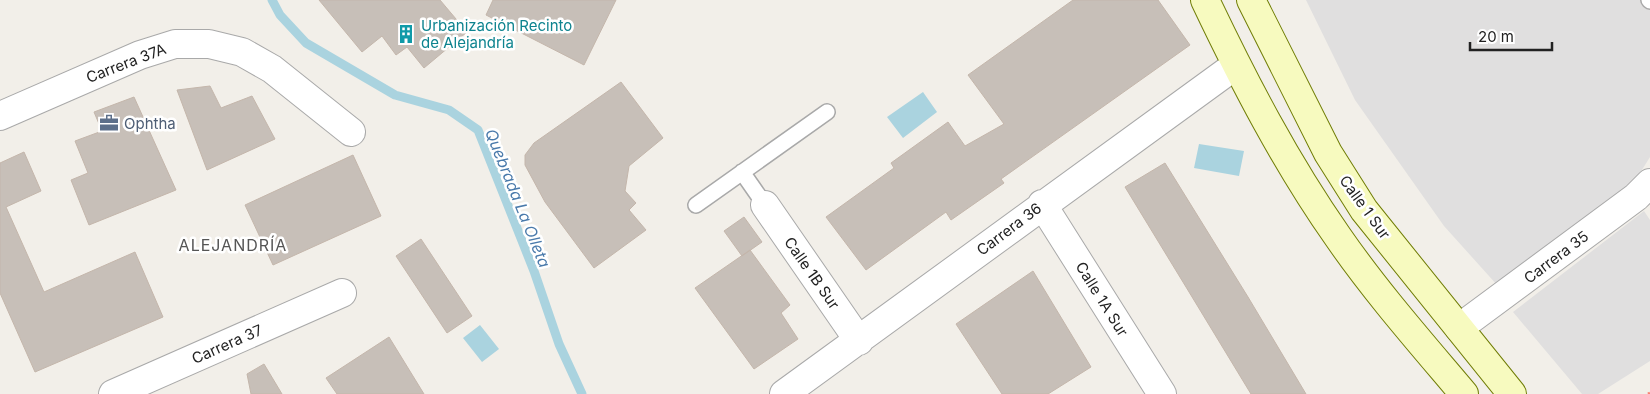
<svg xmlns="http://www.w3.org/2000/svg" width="1650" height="394" font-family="Inter,sans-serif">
<rect width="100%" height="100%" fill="#f2efe9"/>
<path fill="#e0dfdf" d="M1306,0h344v157l-15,24 -137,105 -54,-60 -89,-126z
M1644,211l6,9v141l-52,33h-16l-69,-82z"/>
<path fill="#aad3df" d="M923,92l14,20 -34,26 -16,-21z
M1199,144l45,7 -5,25 -45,-8z
M480,325l19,24 -17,13 -19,-24z"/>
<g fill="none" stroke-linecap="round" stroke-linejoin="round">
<path stroke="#aad3df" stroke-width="9" d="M272,0l8,15 26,28 89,52 54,15 29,20 56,141 25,73 23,50"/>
</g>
<path fill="#c7bfb8" stroke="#c4b6ab" d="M319,0h121l27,32 -43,36 -17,-21 -11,8 -14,-19 -20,16z
M493,0h123l-32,65 -98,-50z
M1073,0h85l32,45 -189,134 3,4 -53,37 -5,-8 -80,58 -40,-53 68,-49 -3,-5 57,-41 17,24 39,-22 -36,-49z
M621,82l42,56 -34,28 -4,25 11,12 -7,7 17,20 -52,38 -49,-66 -20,-37v-10l9,-12z
M210,86l11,22 31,-12 23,43 -68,31 -30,-80z
M134,97l42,93 -87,35 -18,-45 17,-7 -13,-32 27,-10 -8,-19z
M24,152l17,39 -35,16 38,85 91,-40 28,65 -128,55 -35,-79v-130z
M353,155l28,61 -108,49 -28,-60z
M1165,163l83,134 58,97h-55l-65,-107 -61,-100z
M744,217l18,25 -20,14 -18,-25z
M421,239l51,77 -25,17 -51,-77z
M750,250l40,55 -9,8 17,26 -44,30 -59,-81z
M1033,271l58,96 -43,27h-46l-46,-70z
M389,337l35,57h-87l-11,-16z
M264,364l18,30h-31l-4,-20z"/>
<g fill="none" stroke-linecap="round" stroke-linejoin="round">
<g stroke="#a9a9a9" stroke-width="18">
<path id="lane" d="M1649,0l1,1
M742,172l23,33
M696,205l131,-93"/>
</g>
<g stroke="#a9a9a9" stroke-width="30">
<path id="street" d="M0,116l140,-61 35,-11h34l33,8 30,17 79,63
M1042,204l120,190
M765,205l94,136
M1459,328l177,-131 14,-14
M113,394l229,-101
M784,394l452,-329"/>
</g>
<g stroke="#707d05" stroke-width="30">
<path id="secondary" d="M1205,0c39,82 81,163 133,237 38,55 83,106 126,157
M1251,0l77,153 36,57 148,184"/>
</g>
<path stroke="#fa8072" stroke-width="3" stroke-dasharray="2.5 2.5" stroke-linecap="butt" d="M1648,394l2,-1"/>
<use href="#lane" stroke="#fff" stroke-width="15"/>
<use href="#street" stroke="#fff" stroke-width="28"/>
<use href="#secondary" stroke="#f7fabf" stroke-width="28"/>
</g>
<defs>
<g id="building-bare" transform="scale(1.5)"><path d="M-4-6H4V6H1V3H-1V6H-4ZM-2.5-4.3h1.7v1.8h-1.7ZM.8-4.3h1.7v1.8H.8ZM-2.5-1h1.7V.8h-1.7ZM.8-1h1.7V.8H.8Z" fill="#0f9aa8" stroke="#fff" stroke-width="2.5" paint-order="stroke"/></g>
<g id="office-bare" transform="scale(1.5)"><path d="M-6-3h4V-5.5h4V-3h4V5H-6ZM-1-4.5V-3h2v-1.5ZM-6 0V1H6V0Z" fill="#5c6f8a" stroke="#fff" stroke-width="2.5" paint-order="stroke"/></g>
</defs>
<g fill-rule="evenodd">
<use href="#building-bare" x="406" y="34"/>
<use href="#office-bare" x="109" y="123"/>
</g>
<g text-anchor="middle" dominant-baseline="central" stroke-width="5" stroke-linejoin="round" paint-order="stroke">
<g font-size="15" fill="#0d838f" stroke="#fff" text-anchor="start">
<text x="421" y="25">Urbanización Recinto<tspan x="421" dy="17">de Alejandría</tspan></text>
</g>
<g font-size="15" fill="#222" stroke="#fff">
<text transform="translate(126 63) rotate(-21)">Carrera 37A</text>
<text transform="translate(1365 207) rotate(54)">Calle 1 Sur</text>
<text transform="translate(1009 229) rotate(-37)">Carrera 36</text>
<text transform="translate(1556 257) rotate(-37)">Carrera 35</text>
<text transform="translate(812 273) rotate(55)">Calle 1B Sur</text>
<text transform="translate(1102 299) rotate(58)">Calle 1A Sur</text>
<text transform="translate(227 344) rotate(-24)">Carrera 37</text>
</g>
<g font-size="15" fill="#4e5e75" stroke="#fff" text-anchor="start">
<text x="124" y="123">Ophtha</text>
</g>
<g font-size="16" font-style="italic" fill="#4a7aab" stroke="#fff">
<text transform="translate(518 198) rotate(68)">Quebrada La Olleta</text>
</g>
<g font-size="16" letter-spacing="1" fill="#555" stroke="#fff">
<text x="233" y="245">ALEJANDRÍA</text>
</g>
</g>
<path d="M1470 42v8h82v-8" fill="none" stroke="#222222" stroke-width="2.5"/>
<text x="1478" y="42" font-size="15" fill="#222222" stroke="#ffffff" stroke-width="4" paint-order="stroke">20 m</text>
</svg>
